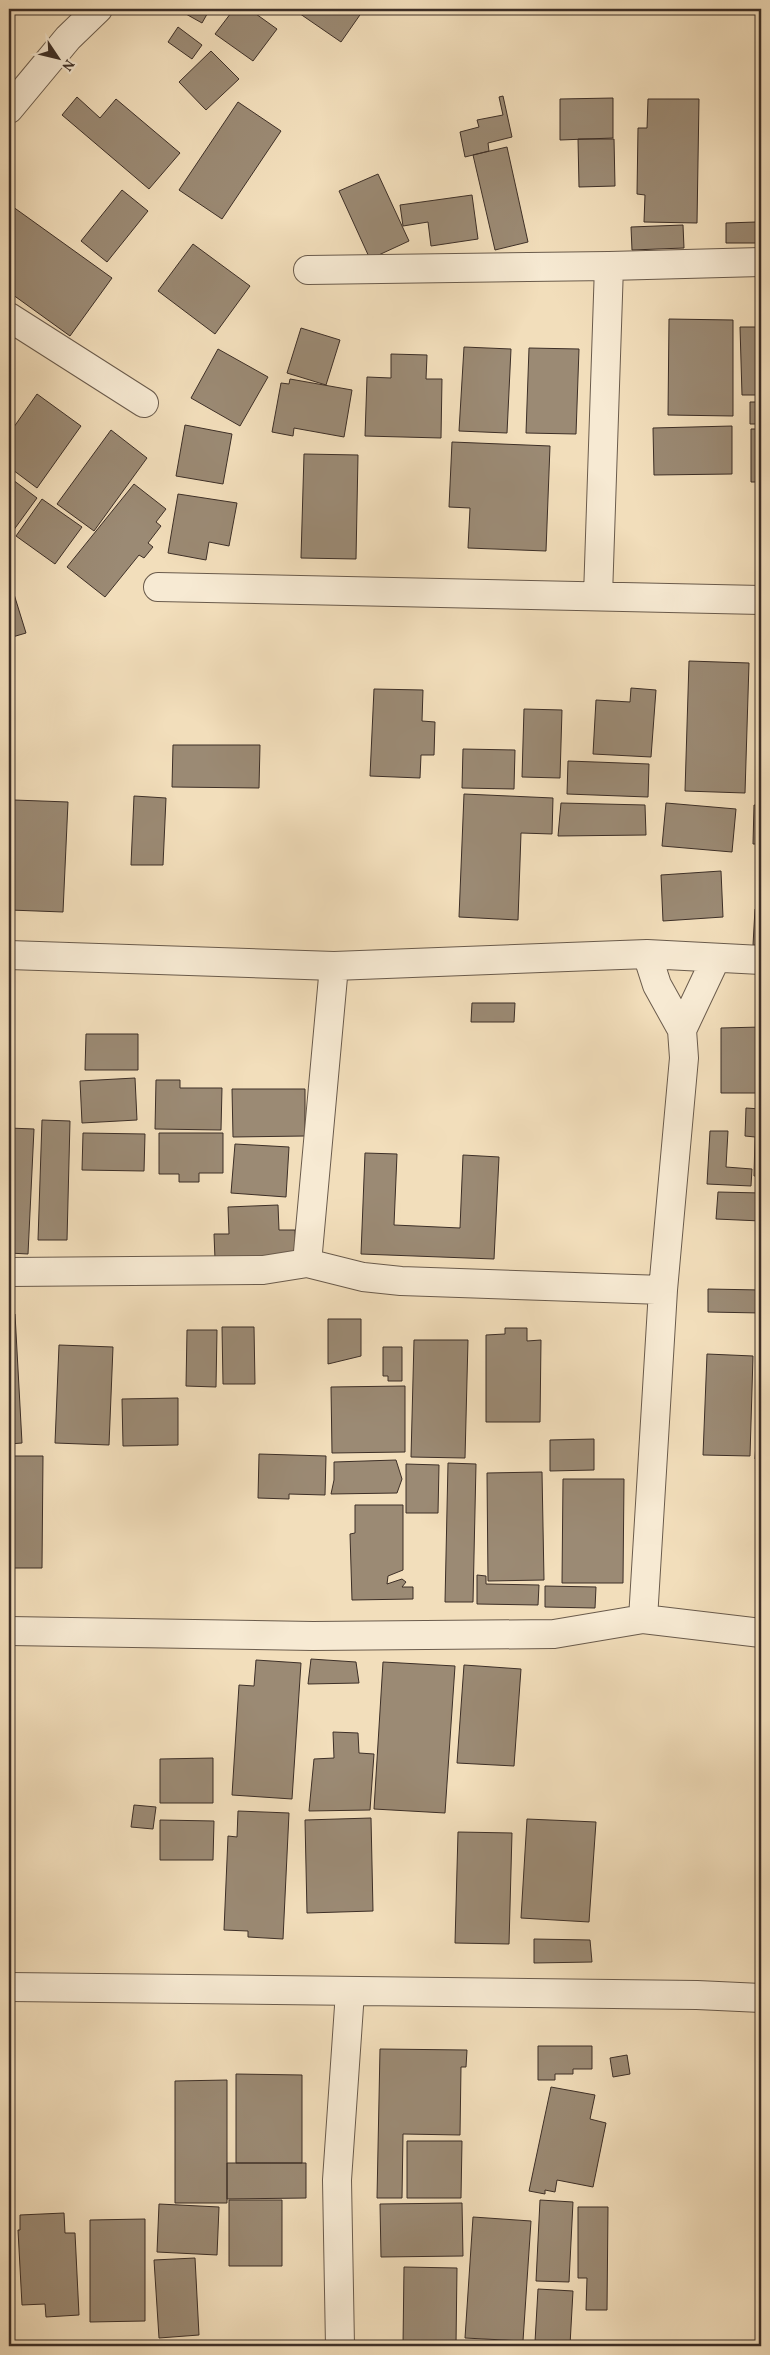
<svg xmlns="http://www.w3.org/2000/svg" width="770" height="2355" font-family="Vollkorn,serif">
<rect width="100%" height="100%" fill="#f2debb"/>
<filter id="stains"><feTurbulence type="fractalNoise" baseFrequency=".004" numOctaves="4"/><feColorMatrix values="0 0 0 0 .2 0 0 0 0 .09 0 0 0 0 .02 0 0 0 .5 -.17"/></filter>
<radialGradient id="worn" r=".72"><stop offset=".6" stop-color="#630" stop-opacity="0"/><stop offset="1" stop-color="#630" stop-opacity=".3"/></radialGradient>
<path fill="#9b8a74" stroke="#3d2f27" d="M177,9h33l-8,14z
M234,9h15l28,20 -24,32 -38,-27z
M293,9h64l5,3 -21,30z
M178,27l24,18 -10,14 -24,-17z
M211,51l28,28 -33,31 -27,-28z
M503,96l9,41 -24,6 1,8 -24,6 -5,-25 19,-5 -2,-7 26,-5 -4,-18z
M77,97l23,21 16,-19 64,54 -31,36 -87,-74z
M613,98v40l-53,2v-41z
M648,99h51l-2,124 -53,-1 1,-27 -8,-1 1,-66h9z
M238,102l43,29 -59,88 -43,-29z
M578,139h36l1,47 -36,1z
M507,147l21,95 -33,8 -22,-95z
M378,174l31,67 -39,18 -31,-68z
M122,190l26,21 -41,51 -26,-21z
M472,195l6,44 -47,7 -3,-24 -25,4 -3,-21z
M9,204l103,74 -42,58 -61,-44z
M756,222v21h-30v-20z
M683,225l1,23 -52,2 -1,-23z
M193,244l57,42 -35,48 -57,-43z
M669,319l64,1v96l-65,-1z
M740,327h21v68h-19z
M301,328l39,12 -14,45 -39,-12z
M464,347l47,2 -4,84 -48,-2z
M529,348l50,1 -3,85 -50,-1z
M218,349l50,28 -28,49 -49,-28z
M391,354l36,1 -1,24h16l-1,59 -76,-2 2,-59 24,1z
M290,379l62,11 -8,47 -50,-9 -1,8 -21,-4 9,-49 8,1z
M37,394l44,32 -44,62 -28,-21v-33z
M750,402h11v22h-11z
M185,425l47,9 -9,50 -47,-8z
M732,426v48l-78,1 -1,-47z
M751,429h10v53h-10z
M111,430l36,28 -53,73 -37,-27z
M452,442l98,4 -4,105 -78,-3 2,-40 -21,-1z
M304,454l54,1 -2,104 -55,-1z
M9,477l28,21 -24,33 -4,-3z
M134,484l32,25 -10,13 5,4 -13,17 5,4 -9,11 -5,-3 -34,42 -38,-30z
M178,494l59,9 -8,43 -20,-4 -3,18 -38,-7z
M42,499l40,28 -27,37 -39,-28z
M9,578l17,55 -17,5z
M689,661l60,2 -4,130 -60,-2z
M631,688l25,2 -5,67 -58,-3 3,-54 34,2z
M374,689l49,1 -1,31 13,1 -1,33h-13l-1,23 -50,-2z
M524,709l38,1 -2,68 -38,-1z
M173,745h87l-1,43 -87,-1z
M463,749l52,1 -1,39 -52,-1z
M568,761l81,3 -1,33 -81,-3z
M464,794l89,4 -1,36 -31,-1 -3,87 -59,-3z
M134,796l32,2 -3,67h-32z
M14,800l54,2 -5,110 -53,-2z
M561,803l84,2 1,30 -88,1z
M666,803l70,6 -4,43 -70,-6z
M754,805l7,1v38h-8z
M721,871l2,46 -60,4 -2,-46z
M755,909l6,1v35h-8z
M472,1003h43l-1,19h-43z
M761,1027v66h-40v-65z
M86,1034h52v36h-53z
M135,1078l2,42 -55,3 -2,-42z
M156,1080h24v8h42l-1,42 -66,-1z
M232,1089h73v47l-72,1z
M746,1108l15,1v67h-7l1,-39 -10,-1z
M42,1120l28,1 -3,119h-29z
M9,1128l25,1 -6,125 -19,-1z
M710,1131h18l-2,36 26,2 -1,17 -44,-2z
M83,1133l62,1 -1,37 -62,-1z
M159,1133h64v40h-24v9h-20v-8h-20z
M235,1144l54,3 -3,50 -55,-4z
M365,1153l32,1 -3,71 66,3 3,-73 36,2 -5,102 -133,-5z
M718,1192l43,1v28l-45,-2z
M278,1205l1,25h16l1,26 -81,3 -1,-25h15l-1,-27z
M708,1289l53,1v23l-53,-1z
M15,1314l7,129 -13,1v-129z
M328,1319h33v37l-33,8z
M222,1327h32l1,57h-32z
M505,1328h22v13l14,-1 -1,82h-54v-87l19,-1z
M187,1330h30l-1,57 -30,-1z
M414,1340h54l-3,118 -54,-1z
M59,1345l54,2 -4,98 -54,-2z
M383,1347h19v34h-14v-5h-5z
M707,1354l46,2 -3,100 -47,-1z
M761,1356v104l-6,-1z
M405,1386v66l-73,1 -1,-66z
M178,1398v47l-55,1 -1,-47z
M594,1439v31l-44,1v-31z
M259,1454l67,2 -1,39 -36,-1v5l-31,-1z
M9,1456h34l-1,112h-33z
M396,1460l6,19 -5,14 -66,1 3,-14v-18z
M448,1463l28,1 -3,138h-28z
M406,1464l33,1 -1,48h-32z
M542,1472l2,108 -56,1 -1,-108z
M563,1479h61l-1,104h-61z
M355,1505h48v65l-15,6 -1,8 15,-5 4,3 -4,5h11v12l-61,1 -2,-66 5,-1z
M477,1575l9,1v8l53,1 -1,20 -61,-1z
M545,1586l51,1 -1,21 -50,-1z
M311,1659l45,3 3,21 -51,1z
M256,1660l45,3 -9,136 -60,-4 7,-110 15,1z
M383,1662l72,4 -10,147 -71,-4z
M464,1665l57,4 -7,97 -57,-3z
M333,1732l25,1 1,20 15,1 -4,56 -61,1 5,-52 20,-1z
M213,1758v45h-53v-44z
M134,1805l22,2 -3,22 -22,-2z
M238,1811l51,2 -6,126 -35,-2v-6l-24,-1 4,-94 9,1z
M371,1818l2,93 -66,2 -2,-93z
M527,1819l69,3 -7,100 -68,-4z
M160,1820l54,1 -1,39h-53z
M458,1832l54,1 -3,111 -54,-1z
M534,1939l56,1 2,22 -58,1z
M538,2046h54v23h-19v5h-18v6h-17z
M380,2049l87,1 -1,17h-5l-1,68 -57,-1 -1,64h-25z
M627,2055l3,19 -17,3 -3,-19z
M759,2068h2v99z
M236,2074l66,1v88h-66z
M227,2080v123h-52v-122z
M551,2087l44,8 -5,24 16,4 -13,64 -36,-7 -2,12 -10,-2v4l-16,-3z
M407,2141h55l-1,57h-54z
M227,2163h79v35l-79,1z
M229,2200h53v66h-53z
M540,2200l33,2 -4,80 -33,-1z
M462,2203l1,53 -82,1 -1,-53z
M159,2204l60,3 -2,48 -60,-3z
M578,2207h30l-1,103h-21l1,-32h-9z
M64,2213l1,20h10l4,82 -33,2 -1,-13 -23,1 -4,-75h2v-15z
M473,2217l58,4 -8,120 -58,-3z
M145,2219v102l-55,1v-102z
M195,2258l4,77 -40,3 -5,-78z
M404,2267l53,1 -1,77h-53z
M538,2289l35,2 -3,54 -35,-3z"/>
<g fill="none" stroke-linecap="round" stroke-linejoin="round">
<g stroke="#6a5b4c" stroke-width="30">
<path id="street" d="M9,109l59,-71 30,-29
M308,270l301,-4 152,-4
M9,317l135,86
M158,587l603,13
M598,596l11,-330
M9,955l325,11 313,-12 114,6
M682,1030l34,-72
M307,1263l56,14 38,4 262,9
M9,1272l254,-2 44,-7 27,-297
M643,1619l20,-329 21,-232 -2,-28 -25,-45 -10,-31
M9,1631l304,5 241,-2 89,-15 118,14
M9,1987l688,8 64,3
M340,2346l-3,-166 13,-188"/>
</g>
<use href="#street" stroke="#f7ead3" stroke-width="28"/>
</g>
<rect width="770" height="2355" fill="none" stroke="#f2debb" stroke-width="30"/>
<rect x="10" y="10" width="750" height="2335" fill="none" stroke="#3d2f27" stroke-width="2.5"/>
<rect x="15" y="15" width="740" height="2325" fill="none" stroke="#3d2f27"/>
<g transform="translate(58 58) rotate(125)" stroke="#f7ead3" stroke-width="4" paint-order="stroke">
<path d="M0-4L9 19L0 12L-9 19Z" fill="#3d2f27"/>
<text y="-8" font-size="14" font-weight="bold" text-anchor="middle" fill="#3d2f27">N</text>
</g>
<rect width="100%" height="100%" filter="url(#stains)"/>
<rect width="100%" height="100%" fill="url(#worn)"/>
</svg>
